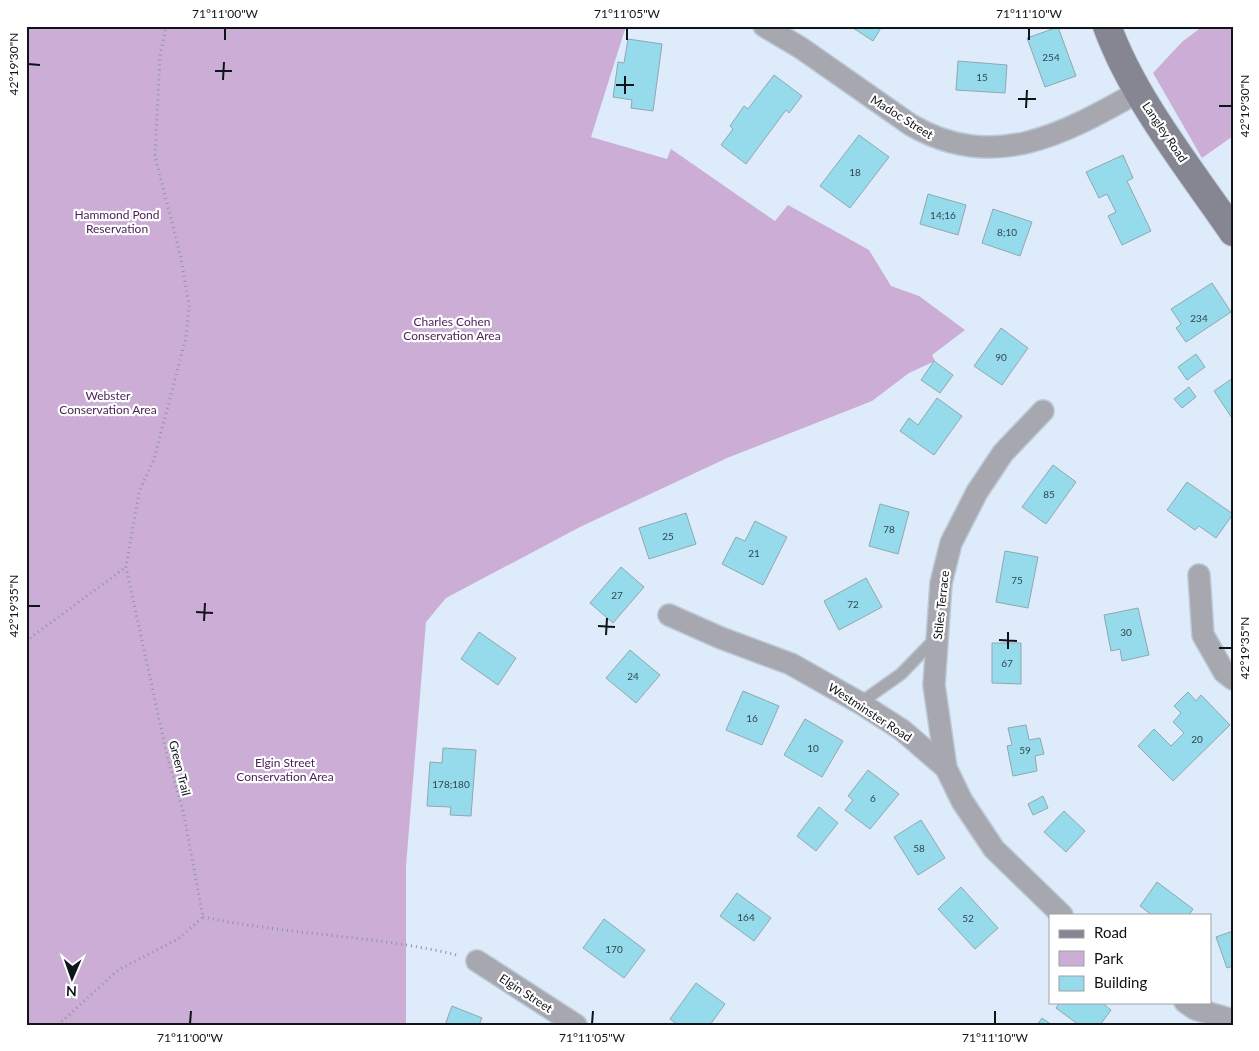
<svg xmlns="http://www.w3.org/2000/svg" width="1259" height="1051" font-family="Lato,sans-serif">
<rect width="100%" height="100%" fill="#ddebfa"/>
<path fill="#cbadd6" d="M26,26h600l-35,111 76,22 4,-10 104,72 13,-16 81,45 22,36 28,10 46,34 -33,25 3,6 -26,12 -37,28 -145,57 -147,69 -134,71 -20,24 -20,244v159h-380z
M1203,26h30v110l-31,22 -49,-85 29,-31z"/>
<path fill="#95dbec" stroke="#92a7ad" d="M850,26h32l-9,15z
M1058,27l18,49 -31,11 -18,-49z
M628,39l34,5 -9,67 -22,-3 1,-8 -19,-3 5,-35 6,1z
M958,61l49,4 -2,28 -49,-3z
M774,75l28,21 -13,17 -3,-3 -40,54 -25,-19 12,-16 -3,-3 14,-20 4,3z
M859,135l30,22 -39,51 -30,-22z
M1123,155l10,23 -6,3 24,50 -29,14 -14,-29 8,-4 -9,-18 -8,4 -13,-26z
M928,194l38,11 -8,30 -38,-11z
M993,209l39,13 -12,34 -38,-13z
M1212,283l19,29 -45,30 -10,-14 5,-4 -10,-15z
M1001,328l27,20 -26,37 -28,-19z
M1196,354l9,13 -18,13 -9,-13z
M934,361l19,14 -13,18 -19,-13z
M1233,378v40h-1l-18,-27z
M1189,387l7,10 -14,11 -8,-9z
M937,398l25,18 -28,39 -34,-24 9,-13 9,7z
M1053,465l23,17 -30,42 -24,-17z
M1187,482l46,32 -17,24 -17,-12 -4,4 -28,-20z
M880,504l29,8 -11,42 -29,-8z
M686,513l10,31 -47,15 -10,-31z
M755,521l32,16 -24,48 -41,-21 14,-27 9,4z
M1005,551l33,6 -10,51 -32,-6z
M621,567l23,20 -31,36 -23,-20z
M866,578l16,29 -43,23 -15,-29z
M1138,608l11,47 -27,6 -2,-12 -9,2 -7,-36z
M479,632l37,26 -18,27 -37,-26z
M992,643h29v41l-29,-1z
M630,650l30,25 -24,28 -30,-25z
M743,691l36,15 -17,39 -36,-15z
M1188,692l8,9 5,-6 29,30 -57,56 -35,-35 16,-17 17,17 13,-13 -11,-11 8,-9 -7,-7z
M805,719l38,22 -21,36 -38,-22z
M1026,725l3,15 11,-2 4,16 -9,2 2,15 -24,5 -6,-30 5,-1 -4,-17z
M443,748l33,2 -5,66 -21,-1 1,-8 -24,-1 3,-44 12,1z
M868,770l31,24 -29,35 -25,-19 8,-10 -5,-4z
M1043,796l5,12 -15,7 -5,-11z
M819,807l19,16 -22,28 -19,-15z
M1064,811l21,20 -19,21 -22,-20z
M921,820l24,38 -27,17 -24,-38z
M1157,882l36,27 -4,6h-37l-12,-9z
M961,887l37,41 -23,21 -37,-40z
M737,893l34,25 -17,23 -34,-25z
M604,919l41,31 -21,28 -41,-30z
M1233,931v35l-6,2 -11,-31z
M696,983l29,21 -15,21h-32l-8,-6z
M1060,1002h41l10,8 -11,15h-21l-23,-17z
M452,1006l30,12 -3,7h-34z
M1042,1018l10,7h-15z"/>
<g fill="none" stroke-linecap="round" stroke-linejoin="round">
<g stroke="#bcc9d6" stroke-width="14">
<path id="lane" d="M860,703l41,-29 35,-36"/>
</g>
<g stroke="#bcc9d6" stroke-width="24">
<path id="street" d="M764,26l37,22 110,77c83,48 152,9 227,-33
M1199,575l4,60 21,37 9,7
M669,615l52,23 70,26 69,39 42,27 44,38 16,33 32,48 68,66
M946,768l-12,-83 7,-102 10,-40 26,-51 26,-39 40,-42
M477,961l99,64
M1185,1002l10,7 38,11"/>
</g>
<g stroke="#bcc9d6" stroke-width="30">
<path id="secondary" d="M1107,26c26,72 82,142 126,206"/>
</g>
<path stroke="#8c97a2" stroke-width="3" stroke-dasharray="1 4" stroke-linecap="butt" d="M26,641l100,-74
M203,917c84,18 171,18 254,38
M58,1025l60,-55 60,-31 25,-22 -20,-106 -15,-51 -42,-193 13,-75 15,-33 32,-122 3,-31 -8,-48 -26,-102 5,-100 6,-30"/>
<use href="#lane" stroke="#a6a7af" stroke-width="11"/>
<use href="#street" stroke="#a6a7af" stroke-width="21"/>
<use href="#secondary" stroke="#858692" stroke-width="28"/>
</g>
<path fill="none" stroke="#0f1419" stroke-width="2" d="M225,40v-12M627,40v-12M1029,40v-12M28,64l12,1M215,71h17M223,80l1,-18M616,85h18M625,94v-18M1018,99h18M1219,106h13M1026,108l1,-18M28,606h12M196,612l17,1M204,621l1,-18M598,626l17,1M606,635l1,-17M999,640l18,1M1219,648h13M1008,649v-17M190,1024l1,-13M592,1024l1,-13M995,1024v-13"/>
<g text-anchor="middle" dominant-baseline="central" stroke-width="4.5" stroke-linejoin="round" paint-order="stroke">
<g font-size="10" fill="#30464e">
<text x="1051" y="57">254</text>
<text x="982" y="77">15</text>
<text x="855" y="172">18</text>
<text x="943" y="215">14;16</text>
<text x="1007" y="232">8;10</text>
<text x="1199" y="318">234</text>
<text x="1001" y="357">90</text>
<text x="1049" y="494">85</text>
<text x="889" y="529">78</text>
<text x="668" y="536">25</text>
<text x="754" y="553">21</text>
<text x="1017" y="580">75</text>
<text x="617" y="595">27</text>
<text x="853" y="604">72</text>
<text x="1126" y="632">30</text>
<text x="1007" y="663">67</text>
<text x="633" y="676">24</text>
<text x="752" y="718">16</text>
<text x="1197" y="739">20</text>
<text x="813" y="748">10</text>
<text x="1025" y="750">59</text>
<text x="451" y="784">178;180</text>
<text x="873" y="798">6</text>
<text x="919" y="848">58</text>
<text x="746" y="917">164</text>
<text x="968" y="918">52</text>
<text x="614" y="949">170</text>
</g>
<g font-size="12" fill="#0f1419" stroke="#fff">
<text transform="translate(902 117) rotate(32)">Madoc Street</text>
<text transform="translate(1165 132) rotate(56)">Langley Road</text>
<text transform="translate(941 605) rotate(-84)">Stiles Terrace</text>
<text transform="translate(870 712) rotate(33)">Westminster Road</text>
<text transform="translate(180 768) rotate(76)">Green Trail</text>
<text transform="translate(526 993) rotate(33)">Elgin Street</text>
</g>
<g font-size="12" fill="#4d235b" stroke="#fff">
<text x="117" y="214">Hammond Pond<tspan x="117" dy="14">Reservation</tspan></text>
<text x="452" y="321">Charles Cohen<tspan x="452" dy="14">Conservation Area</tspan></text>
<text x="108" y="395">Webster<tspan x="108" dy="14">Conservation Area</tspan></text>
<text x="285" y="762">Elgin Street<tspan x="285" dy="14">Conservation Area</tspan></text>
</g>
</g>
<rect width="1259" height="1051" fill="none" stroke="#ffffff" stroke-width="55"/>
<rect x="1049" y="914" width="162" height="90" fill="#ffffff" stroke="#9fa1a3"/>
<rect x="1059" y="930" width="25" height="8" fill="#858692" stroke="#9fa1a3"/>
<text x="1094" y="938" font-size="15" fill="#0f1419">Road</text>
<rect x="1059" y="951" width="25" height="15" fill="#cbadd6" stroke="#9fa1a3"/>
<text x="1094" y="964" font-size="15" fill="#0f1419">Park</text>
<rect x="1059" y="976" width="25" height="15" fill="#95dbec" stroke="#9fa1a3"/>
<text x="1094" y="988" font-size="15" fill="#0f1419">Building</text>
<g transform="translate(72 978) rotate(182)" stroke="#ffffff" stroke-width="4" paint-order="stroke">
<path d="M0-4L9 19L0 12L-9 19Z" fill="#0f1419"/>
<text y="-8" font-size="14" font-weight="bold" text-anchor="middle" fill="#0f1419">N</text>
</g>
<rect x="28" y="28" width="1204" height="996" fill="none" stroke="#0f1419" stroke-width="2"/>
<g font-size="12" text-anchor="middle" fill="#0f1419">
<text x="225" y="18">71°11'00"W</text>
<text x="627" y="18">71°11'05"W</text>
<text x="1029" y="18">71°11'10"W</text>
<text transform="translate(14 64) rotate(-90)" y="4">42°19'30"N</text>
<text transform="translate(1245 106) rotate(-90)" y="4">42°19'30"N</text>
<text transform="translate(14 606) rotate(-90)" y="4">42°19'35"N</text>
<text transform="translate(1245 648) rotate(-90)" y="4">42°19'35"N</text>
<text x="190" y="1042">71°11'00"W</text>
<text x="592" y="1042">71°11'05"W</text>
<text x="995" y="1042">71°11'10"W</text>
</g>
</svg>
